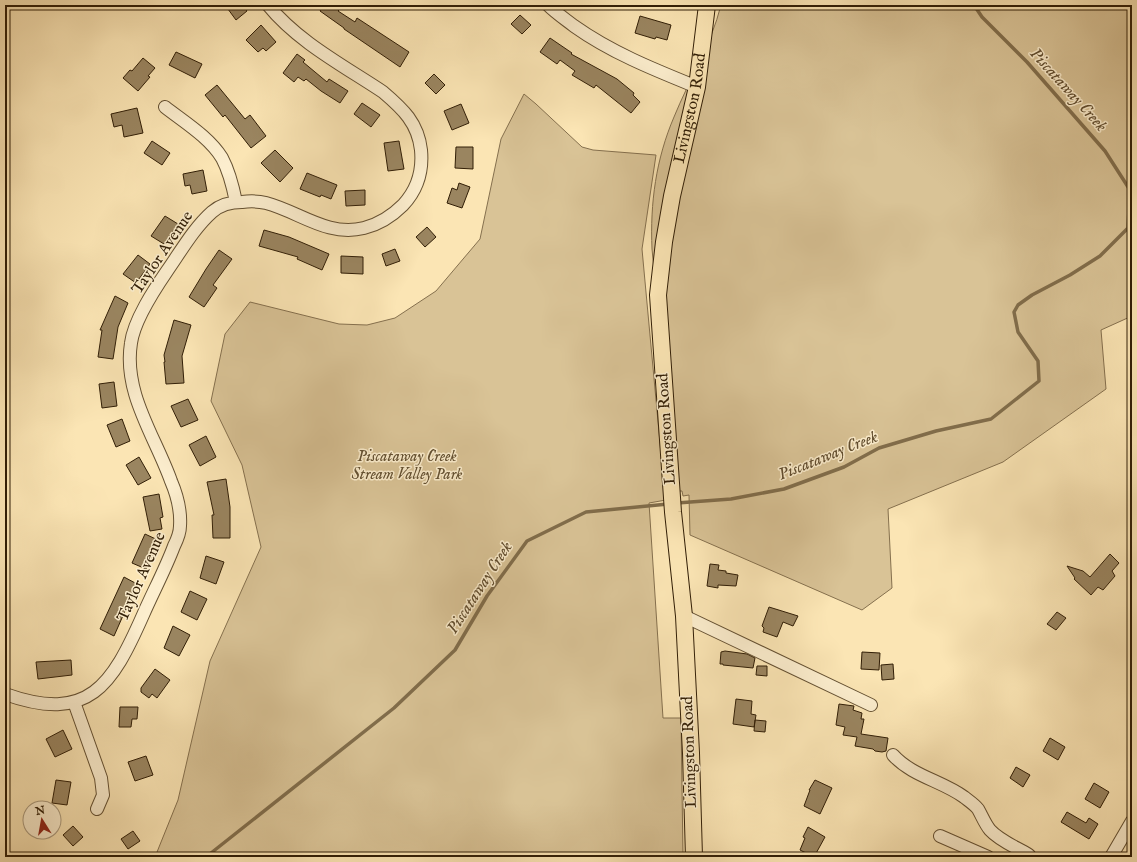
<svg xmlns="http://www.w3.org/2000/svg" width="1137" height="862" font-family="'IM FELL English',serif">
<rect width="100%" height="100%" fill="#fbe5b4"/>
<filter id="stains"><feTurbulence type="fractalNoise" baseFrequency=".005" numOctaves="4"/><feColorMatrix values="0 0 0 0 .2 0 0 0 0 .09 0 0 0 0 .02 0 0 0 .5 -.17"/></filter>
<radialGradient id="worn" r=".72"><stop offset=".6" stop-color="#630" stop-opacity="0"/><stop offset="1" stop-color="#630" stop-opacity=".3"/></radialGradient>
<path fill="#d9c396" stroke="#85704e" d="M721,5h411v311l-31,14 5,59 -103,73 -115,47 4,79 -30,22 -172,-75 -1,-40 -6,1 -1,-5h-6l-24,-242c-2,-46 4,-90 22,-132 15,-37 37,-72 47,-112z
M524,94l12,10 46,43 11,3 63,5 -14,94 23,248 1,3 -17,3 14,215h18l2,139h-528l23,-57 32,-139 51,-114 -19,-82 -31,-64 14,-67 25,-32 89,22 28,1 28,-7 41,-27 44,-52 21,-100z"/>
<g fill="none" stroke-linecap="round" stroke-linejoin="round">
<path stroke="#816d4b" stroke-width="3.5" d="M677,503l54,-4 53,-10 60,-22 35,-19 57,-17 55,-12 48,-38 -1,-20 -20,-29 -4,-20 4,-7 14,-10 38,-20 30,-19 28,-28 2,-38 -25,-39 -78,-89 -45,-45 -8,-12
M206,857l188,-149 61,-58 32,-54 40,-55 59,-29 82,-8"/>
</g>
<path fill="#9a8560" stroke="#311e06" d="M225,5h18l4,6 -11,9z
M324,5h9l7,4 -2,2 17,11 2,-4 52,34 -9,15 -56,-38v-1l-24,-17z
M520,15l11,10 -9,9 -11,-10z
M640,16l31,9 -4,15 -11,-3 -1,2 -20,-6z
M261,25l15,17 -10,9 -3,-3 -5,4 -12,-12z
M550,38l22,15 -1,1 46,25 17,14 -1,2 7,7 -9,11 -35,-28 -2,3 -22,-13 3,-4 -15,-11 -3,4 -17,-12z
M176,52l26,12 -7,14 -26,-13z
M297,54l8,6 -2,2 24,20 2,-3 19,12 -8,12 -19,-12 -15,-12 -2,2 -6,-4 -4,5 -11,-9z
M143,58l12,10 -7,8 2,1 -12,14 -15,-13 7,-8 2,1z
M434,74l11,11 -9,9 -11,-11z
M217,85l28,34 5,-4 16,21 -15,12 -26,-33 -2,2 -18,-22z
M362,103l18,12 -9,12 -17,-13z
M461,104l8,19 -17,7 -8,-19z
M137,108l6,25 -19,4 -2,-12 -8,2 -3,-13z
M152,141l18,12 -8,12 -18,-12z
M399,141l5,28 -16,2 -4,-28z
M456,147h17v22l-18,-1z
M275,150l18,18 -13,14 -19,-19z
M203,170l4,21 -15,3 -2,-9 -5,1 -2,-12z
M307,173l30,12 -6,14 -10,-4 -1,2 -20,-8z
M459,183l11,4 -8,21 -15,-5 5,-15 5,2z
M365,190v15l-19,1 -1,-15z
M165,216l13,8 -14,20 -13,-8z
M427,227l9,10 -11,10 -9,-10z
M264,230l25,7 40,17 -7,16 -25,-11 1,-2 -39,-11z
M395,249l5,12 -14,5 -4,-12z
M219,250l13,9 -19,26 4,3 -13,19 -15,-10 17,-28z
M138,255l12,9 -14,19 -13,-9z
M341,256l22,1v17l-22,-1z
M115,296l13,7 -10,24 -5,32 -15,-2 4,-27h-2z
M174,320l17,5 -9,31 2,27 -18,1 -2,-22h1l-1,-7z
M114,382l3,24 -15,2 -3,-24z
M188,399l10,21 -17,7 -10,-21z
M122,419l8,22 -14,6 -9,-22z
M206,436l10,21 -16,9 -11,-21z
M139,457l12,21 -13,7 -12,-20z
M226,479l4,28v31h-17l-1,-23h2l-7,-33z
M159,494l4,23 -3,1 2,11 -12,2 -7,-34z
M145,534l15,7 -14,28 -14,-6z
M1110,554l9,9 -7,8 3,5 -12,14 -5,-3 -7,8 -17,-16 1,-1 -8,-12 16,5 7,6z
M206,556l18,6 -8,22 -16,-6z
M710,564l9,1 -1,5 8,1v2l12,2 -2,11 -18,-1v3l-11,-2z
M124,577l13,7 -23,52 -14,-7z
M190,591l17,8 -10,21 -16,-8z
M769,607l29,9 -5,10 -10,-4 -6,15 -14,-5 1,-4 -2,-2z
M1057,612l9,6 -10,12 -9,-6z
M173,626l17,9 -11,21 -15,-8z
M725,651l22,3 8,4 -2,10 -30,-3v-1h-3l1,-12z
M862,652l18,1 -1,17 -18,-1z
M71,660l1,15 -34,4 -2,-17z
M893,664l1,15 -12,1 -1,-15z
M757,666h10v10l-11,-1z
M155,669l15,11 -13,18 -5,-4 -3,4 -8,-6v-4z
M736,699l16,2 -1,13 5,1 -2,12 -21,-3z
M839,704l15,2 -1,4 9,3 -1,6h3l-3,15 27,4 -2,13 -4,1 -7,-1 -2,-2 -18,-3 2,-9 -14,-2 2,-8 -9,-2z
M120,707h18l-1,12h-5l-1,8h-12z
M755,720l11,1 -1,11 -11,-1z
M63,730l9,19 -17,8 -9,-18z
M1050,738l15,9 -7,13 -15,-9z
M146,756l7,19 -18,6 -7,-19z
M1016,767l14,8 -7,12 -13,-9z
M56,780l15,2 -4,23 -15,-2z
M815,780l17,8 -12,26 -16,-8 6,-16h-1z
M1094,783l15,9 -9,16 -15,-9z
M1067,812l19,11 3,-5 9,6 -9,15 -28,-17z
M73,826l10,11 -10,9 -10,-11z
M808,827l17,10 -11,20 -14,-7 5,-12 -2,-1z
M133,831l7,10 -12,8 -7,-10z"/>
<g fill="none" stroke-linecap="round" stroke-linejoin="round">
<g stroke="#645032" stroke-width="14">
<path id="minor" d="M548,5c8,8 17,14 26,21 38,27 81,44 123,61
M165,107c19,15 44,30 57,51 7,13 11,29 14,44
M684,616l187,89
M5,694c84,30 107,-9 138,-79 10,-23 22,-45 31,-69 3,-6 6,-13 6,-20 1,-15 -3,-31 -9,-45 -16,-45 -48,-88 -40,-138 3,-23 23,-53 36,-72 14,-20 27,-43 45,-59 8,-7 20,-10 30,-10 8,-1 16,-1 24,1 34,9 61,34 98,25 16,-4 28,-12 39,-23 15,-16 20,-34 18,-55 -3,-27 -18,-41 -38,-58 -39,-26 -85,-50 -115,-87
M74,702l27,76 2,17 -6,14
M893,755c19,21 49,26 71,42 5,4 10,7 14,12 4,7 7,15 12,21 10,11 26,17 39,25v2
M940,836l48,21
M1111,857l21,-36"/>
</g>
<g stroke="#311e06" stroke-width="18">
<g id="major">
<path id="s1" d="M694,857l-3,-104 -7,-137 -11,-104 -15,-217 6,-53 8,-46 25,-109 10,-82"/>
</g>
</g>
<use href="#minor" stroke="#fceece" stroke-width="12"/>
<use href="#major" stroke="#fbe5b4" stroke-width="16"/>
</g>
<g text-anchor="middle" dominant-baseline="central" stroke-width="3" stroke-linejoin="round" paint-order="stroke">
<g font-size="16" fill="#311e06" stroke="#fceece">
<text stroke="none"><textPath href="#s1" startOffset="753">Livingston Road</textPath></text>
<text transform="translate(163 253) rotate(-56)">Taylor Avenue</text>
<text transform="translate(667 429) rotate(-94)">Livingston Road</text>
<text transform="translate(142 577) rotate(-66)">Taylor Avenue</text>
<text transform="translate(690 752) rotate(-92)">Livingston Road</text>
</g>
<g font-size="16" font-style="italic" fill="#635031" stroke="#fceece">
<text x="407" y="457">Piscataway Creek<tspan x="407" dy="18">Stream Valley Park</tspan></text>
</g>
<g font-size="17" font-style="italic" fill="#604c2e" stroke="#fceece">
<text transform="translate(1068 90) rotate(48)">Piscataway Creek</text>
<text transform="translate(828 456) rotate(-22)">Piscataway Creek</text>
<text transform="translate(480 588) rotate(-57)">Piscataway Creek</text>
</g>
</g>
<rect width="1137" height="862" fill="none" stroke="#fbe5b4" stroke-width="20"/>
<rect x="6" y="6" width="1125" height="850" fill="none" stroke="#311e06" stroke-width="2"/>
<rect x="10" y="10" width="1117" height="842" fill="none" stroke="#311e06"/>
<g transform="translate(42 820) rotate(349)"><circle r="19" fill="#fceece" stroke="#ab9b7e"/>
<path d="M0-3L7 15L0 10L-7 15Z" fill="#8f2418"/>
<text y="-6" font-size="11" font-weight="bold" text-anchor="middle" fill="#311e06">N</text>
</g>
<rect width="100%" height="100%" filter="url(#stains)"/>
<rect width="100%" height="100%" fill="url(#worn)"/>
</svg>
